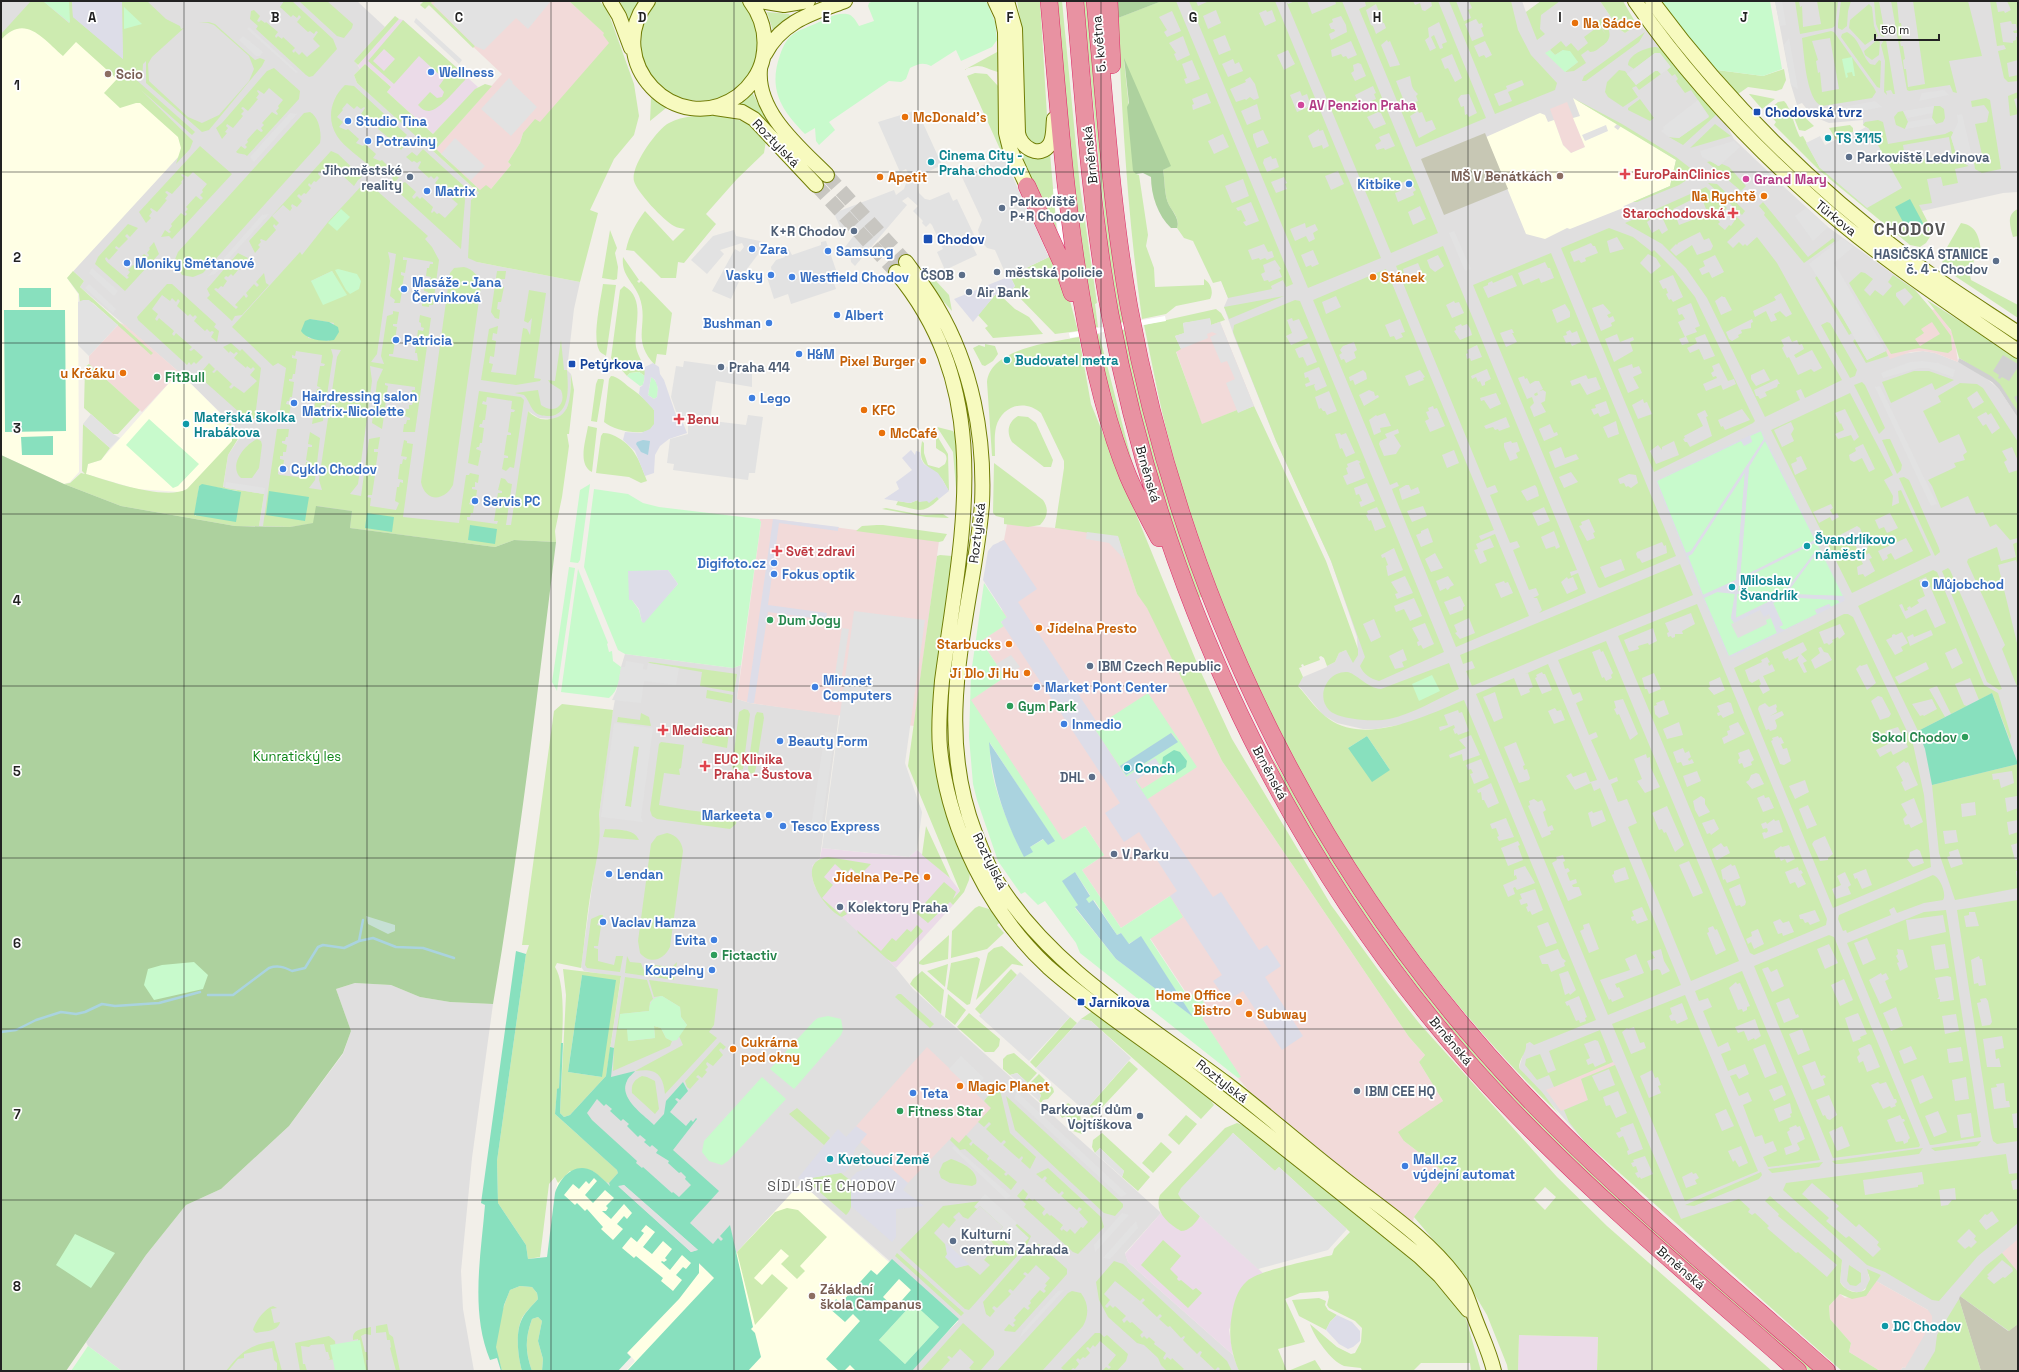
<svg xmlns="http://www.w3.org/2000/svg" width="2019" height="1372" font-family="'Space Grotesk',sans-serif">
<rect width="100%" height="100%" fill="#f2efe9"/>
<path fill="#e0dfdf" d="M1,1h356l28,26 -30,34 5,8 -6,6 3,8 71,63 7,-7 3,3 -5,6v3l46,42 -2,69 103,20 -6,27 -7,61 4,4 -1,28 -6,12 -9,5 -16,-1 -11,-7 -14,129 -57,2 -107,-14 -91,-2 5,-32 -41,-6 5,-33 12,-18v-5l-61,-60 -99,-85 4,-6 -11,-10 3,-4 -75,-232z
M1162,1h360l4,11 15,-11h59l19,28 6,4 13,-9 10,8 74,85 12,22 48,46 46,42 87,63 17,20 -30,44 21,-3 12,2 23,9 22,11 19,16 19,29v953h-118l3,-4 2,1 23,-58 -52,-29 5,-6 -13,-1 2,5 -2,7 -7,6h-6l-9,-3 -6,-7 2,-22 -7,24 -131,-72 -23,8 -8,-15 -88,-63 -66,-74 7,-24 4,-2 -69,-179 -57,-139 -28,5h-13l-26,-6 -14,-8 -25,-30 5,-8 24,-10v-1l8,-4 4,-9 7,-3 3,4 9,1 -1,-18 -26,-76 -55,-120 -42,-105 -10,-29 4,-9 -110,-280z
M1775,1h243v191l-15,1 -81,18 -53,-82 -6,-4v-5l-34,3 -17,-7 -10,-13 -5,2 -6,-20z
M625,654l108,14 8,-3 -4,34 13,4 89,12 -19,143 -8,8v11l3,10 81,81 17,21 246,222 2,2 -36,40 3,9 105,93 6,16h-329l48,-50 -157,-138 -87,94 -121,-106 -23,-56 36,-39 15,-99 -37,-6 -3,-4 19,-139 -1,-13 12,-94 10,-54z
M355,983l36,2 29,12 30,5 43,2 -21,154 -11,113 2,38 11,62h-352l-34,-25 -2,-4 60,-87 40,-50 35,-16 68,-63 54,-72 8,-23 -15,-42z"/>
<path fill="#f2dad9" d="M433,1h136l36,32 -2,2 7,8 -70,80 -17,10 -3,10 -12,19 3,3 -20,24 -11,1 -44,-41 66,-75 -73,-69z
M1567,102l18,45 -14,6 -8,-8 -13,-36z
M1936,309l18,26 4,27 -23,-9 -12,-2 -12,1 -21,7 -4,-8 2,-3 44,-38z
M1220,322l34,84 -17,4 -35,15 -26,-74 35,-26z
M120,323l5,2 54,47 -37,40 -53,-48v-8z
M759,519h14l166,22 -25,185 -164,-23 -13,-4 24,-177z
M1007,524l48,4 63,8 19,58 10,13 75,154 187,276 16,18 -6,7 24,39 -39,40 34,26 3,3 2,8 -29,39 -1,5 -66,-50 -98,-81 -11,-13 2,-1 -38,-59 8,-6 -13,-20 -8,5 -39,-59 20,-42 -49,32 -39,-58 22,-15 -19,-29 -22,15 -93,-141 35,-23 -24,-36 22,-15 -4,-84 5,-2z
M927,1047l64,61 -32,35 -7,-6 -44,46 -58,-50z
M1613,1062l2,3 -34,14 7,21 -27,11 -15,-21z
M2017,1240l1,1v31l-16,-19z
M1876,1281l52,29 4,6v6l-27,46 -2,-1 -3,4h-20l-31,-19 2,-9 -21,-24 -1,-13 11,-12 5,4 24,-6z"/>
<path fill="#ebdbe8" d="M399,19l4,1 75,67 -45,47 -46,-42 4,-5 -26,-23 -5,5 -2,-4z
M822,848l87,9 8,-7 33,28 10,13 -10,11 3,3 -57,63 -74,-70 -10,-21v-11l8,-8z
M1161,1213l18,17 19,-11 2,-3 64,58 -17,7 -18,49 4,25 -105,-93 -3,-8z
M1519,1335l79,2 -1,34h-79z"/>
<path fill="#ffffe5" d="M41,8l151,134 -125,136 11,16 1,178 -9,10 -6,2 -63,-29v-420z
M1573,98l44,26 -3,3 4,3 3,-4 55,34 -6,26 -46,20 -1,2 -53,21 -3,-1 -22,11 -19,-5 -40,-97 54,-24 5,2 3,7 6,-2 9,25 8,8 14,-6 -12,-29 7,-2z
M179,372l45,45 -2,2 10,10v12l-3,4 -42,44 -6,3 -44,-3 -51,-15 2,-10 13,-4z
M563,1141l30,30 121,106 87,-94 82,74 75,64 -48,50h-284l9,-10 -88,-103z"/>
<path fill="#d0d0d0" d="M1970,343l48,15v60l-19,-29 -7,-7 -34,-20 1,-4 14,7z"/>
<path fill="#c7c7b4" d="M1485,133l23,56 -64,26 -23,-56z
M1960,1296l48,35 10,-7v47h-37l-22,-72z"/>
<path fill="#cdebb0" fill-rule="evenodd" d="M31,1h12l26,22v-22h3l1,16 50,42 -2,-58h26l19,18 14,7 1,3 3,-1 -32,29 -4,7 1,17 39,36 14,6 17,-8 30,-34 5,-12 -5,-13 -35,-31 -6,-2h-9l10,-1 6,2 40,36 5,-2 5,2 -3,6 -53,64 -7,2 -56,-49v-22l-3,3 -1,16 -6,-9 -4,5 63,56 -3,3 -51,-45 52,51 -3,8 -14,15 5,-16 -3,-11 -38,-34h-4l-16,5 -16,-15 13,-14 -41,-37 -13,14c-20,-17 -38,-43 -62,-16v-6z
M284,1h8l41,38 4,10 -24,27 -4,1 -3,-2 -50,-46 2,-3 -8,-7 1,-8 3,-1 6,6 -3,5 2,1 2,-2 4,3 1,-1 12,10 -3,4 1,2 2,-2 4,3 1,-2 12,11 -3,3 2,2 1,-2 4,4 3,-3 5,5 13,-11 -7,-7 5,-7 -2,-1 -2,3 -4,-3 -2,1 -11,-10 4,-5 -2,-2 -2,3 -4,-3 -2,2 -11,-10z
M299,1h28l26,23 -1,4 -8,10 -7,-2z
M424,1h9l-2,2 44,43 -2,2 -44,-43 -4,4 -5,-4z
M569,1h30l8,8 27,75 5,32 -5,19 -20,24 -24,51 8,3 -18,69 -103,-20 -9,-4 3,-58 8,-7 -46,-42 5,-9 -3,-3 -7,8 -71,-64 -3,-8 11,-11 26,23 -4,5 46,42 42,-45 10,-5 7,2 -56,63 44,41 6,-5 5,4 20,-24 -3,-3 12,-19 3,-10 12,-14 5,3 69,-79 -6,-8 1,-2z
M620,1h23l-12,21 -3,-2z
M656,1h87c4,7 10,14 13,21 2,5 1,12 2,18 5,59 -72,82 -106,37 -7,-9 -12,-20 -11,-31 0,-17 3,-32 15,-45z
M1017,1h23l8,131v4l-9,9h-5l-9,-8 -5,-119z
M1054,1h8l18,186 17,116 -2,1 3,23 -6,1 -8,-50z
M1083,1h4l37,321 -4,1 -13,-81z
M1162,1h14l117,283 -7,3 -3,-7 -12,6 1,3 -44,9 -7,-17 -8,2 -20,-42 -9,-3 -7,-10c3,-9 -4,-16 -8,-23 -5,-9 -4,-25 -6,-35l7,-4 -46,-106 12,114 3,1 9,60 -2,11 8,22 1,19 49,-2v-6c7,4 10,13 6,20l-34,7 -10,8 -24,5c-14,-100 -20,-200 -24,-301zM1172,11l9,20 -14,6 -3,-5 3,-2 -8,-13zM1183,36l7,19 -13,6 -3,-7 2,-1 -7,-10zM1192,60l8,19 -14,5 -2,-5 3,-1 -5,-14zM1207,93l4,10 -18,7 -1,-5 2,-1 -2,-5zM1223,134l6,13 -15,7 -6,-13zM1243,179l6,17 -17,7 -7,-17zM1251,202l8,19 -13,5 -3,-4 3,-1 -5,-11 -3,1 -2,-3zM1264,244l4,8 4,-1 2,6 -7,3 -2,-2 -5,2 -1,-2 -7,2 -4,-10zM1275,260l6,9 -2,1 3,7 -13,5 -1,-2 -4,1 -3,-7 4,-2 -2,-7z
M1189,1h7l2,5 11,-5h66l106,257 -73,30zM1216,10l5,13 -13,6 -5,-13zM1266,10l1,2 5,-2 4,11 -11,5 -6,-13zM1225,35l6,15 -12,5 -6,-15zM1288,50l7,14 -11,6 -7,-15zM1233,59l2,5 4,-2 4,9 -15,6 -6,-13zM1250,77l5,7 4,14 -5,2 -4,-3 -4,3 -1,-1 -9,3 -6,-13 16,-7 -1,-2zM1300,91l2,5 5,-2 4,12 -14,6 -7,-17zM1257,104l4,15 -14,6 -6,-14zM1319,129v2l4,-1 6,16 -6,3 -1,-4 -9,3 -5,-12zM1263,130l6,13 -12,5 -4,-11v-3zM1271,156l1,3 4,-1 3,9 -12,5 -4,-9 1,-4zM1338,171l6,13 -13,6 -6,-14zM1284,177l3,6 -2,1 2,5 -11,4 -5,-11zM1305,223l1,5 9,-4 3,6 -5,3 2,6 -6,3 -3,-6 -11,5 -5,-12zM1313,250l6,14 -7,3 -1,-2 -5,2 -5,-12z
M1286,1l2,3 7,-3h12l5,13 24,-10 -1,-3h7l96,232 -47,20zM1341,16l5,9 1,7 -16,8 -2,-6 6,-3 -1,-2h-3l-2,-5 4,-2 -1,-3zM1351,41l6,14 -9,4 -2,-3 -3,1 -2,-3 -9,3 -1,-7zM1358,63l3,1 5,12 -11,5 -4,-8 3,-2 -1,-6zM1373,86l3,7 -2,1 2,5 -16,7 -5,-11zM1378,112l3,1 5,11 -12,5 -7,-12zM1389,133l6,13 -10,4 -1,-2 -7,2 -2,-5 6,-4 -2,-4zM1409,180l7,10 -3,2 1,3 -16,7 -3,-9 5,-2 -2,-7zM1420,206l6,13 -13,6 -5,-13z
M1368,1h45l2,4 5,-2 2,7 3,1 7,-5 -1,-5h7l48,117 -70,29 -57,-138 7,-3 -1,-4zM1376,4l7,19h1l2,5 -10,6 -3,-8 -2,-1 -5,-15zM1439,22l8,20 -5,2 1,4 -3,1 -6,-14 -3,2 5,11 -6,3 -5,-11 4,-3 -1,-9zM1387,40l1,2 2,-1 10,24 -10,2 -9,-22zM1452,54l10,24 -7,4 -7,-14 -3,1 -4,-10zM1410,76c2,9 1,12 8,18l-2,2 2,5 -12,5 -10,-25zM1469,94l8,19 -8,4 -2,-3 -2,1 -1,-9 -3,1 -3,-8 3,-4zM1418,111l1,2 3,-1 4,10 6,-2 4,9 -17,9 -9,-22z
M1449,1h7l8,20 7,-3 -3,-8 4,-2 -3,-7h42l7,29 13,25 26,28 -2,7 -60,24zM1476,19l3,5 3,-1 1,4 -2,1 3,8 -12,5 -7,-17zM1485,41l7,14 -6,3 -2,-3 -5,2 -5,-11zM1522,80l2,5 -16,7 4,9 -13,5 -5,-12 13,-5 -1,-3z
M1541,1h19l-19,14 -1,14 5,5 -8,6 -11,-28z
M1600,1h23l11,19 -3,9 -6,4 -6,-4z
M1795,1h4l1,6 2,-1 1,21 18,-3 -4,-23h21l-3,25 -3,2 -32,6z
M1841,1h10l-3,10 -1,15 -5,4 -4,-2v-4z
M1874,1h5l6,33 -1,3 -3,-1 -5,-12z
M1891,1h6l2,22h2l2,13h-2l1,5 -2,1 1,4h2l2,13 -2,1 1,9h2l2,18 17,-3 -12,-83h55l14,55 -33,5 8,32 -4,-1 -3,-7 -41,6 -2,-1z
M1990,1h6l2,11 6,-1 1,2 6,-3 -4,-9h11v34l-1,-2h-3l-1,-2 4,-1 -1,-6h-4l-1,-3 -11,2 3,19 10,1v-2l3,-1v-3l2,-1v24l-11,3 2,14 9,-2v6l-10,1 -4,-4 -6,-27 8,-2 -2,-4 -7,1z
M1869,4l3,3 2,19 4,10 -13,9 -16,-17 1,-8z
M767,12l22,2 2,3 -18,14z
M395,16l4,3 -41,46 -4,-4z
M1602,18c8,11 12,20 0,28 -4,3 -7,6 -12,6l-2,-2 -7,5 5,8 -12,8 -9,1 13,-10 -15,-12 -8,5 -5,-5 11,-9 5,6 5,-4 7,8 10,-8 -4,-6 15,-11 7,8 -9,-12z
M403,20l63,56 -1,4c-8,8 -25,30 -36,31 -5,0 -8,-3 -11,-6l12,-13 7,6 5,-1 2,-5 -5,-6 5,-7 -25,-23 -25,28 -26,-23zM384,49l11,10 -11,12 -11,-10z
M1831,31l3,1 40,56 2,4 -4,6 -50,8c-16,-5 -18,-53 -20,-68zM1830,38l9,51 -17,3 -2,-20 -2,1 -2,-12 2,-1 -6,-19z
M1645,32l-6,10 -53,39h-4l2,-5z
M1847,32c13,7 14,22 23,32l5,1 4,-5 2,1 -1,27 -3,-1 -36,-50 1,-3z
M1877,40l3,2 -1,13 -7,5 -7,-5 -1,-4z
M1884,40h2l9,54h-2l-2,-4 -5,1 1,4 -3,-3 1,-31 -4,-16z
M1655,47l6,1 68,79 -12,-13 -34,31 -14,-8 10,1 30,-22 -18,-26 -6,3 -9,-12 2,-2 -3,-5 -3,2 -5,-6 3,-3 -15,-14 -21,16 -6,-4c1,-11 17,-17 27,-18z
M999,51l-1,21c-15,-4 -17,-10 -34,-2z
M274,68l26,23 -1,8 -52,57c-3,-3 -7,-1 -11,-4l5,-6 4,3 2,-2 -2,-2 3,-3 -1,-2 10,-11 4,3 2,-1 -2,-3 3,-3 -2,-2 10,-11 5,3 1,-1 -2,-3 3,-3 -1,-2 5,-6 -14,-12 -5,6 -6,-4 -1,1 2,3 -3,4 2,1 -10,12 -5,-4 -2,1 3,3 -3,3 2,2 -10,12 -6,-4 -1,2 2,2 -3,4 2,1 -5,6 -6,-11 6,-5 45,-52z
M1784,69l2,11 -4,9 -6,2 -28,-4 -10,7 -21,-24 46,6z
M1619,70l6,1 11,14 19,-14h3l3,3 -22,16 -3,-4 -4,2 6,9 -15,10 -15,-10 -3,-5 2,-10z
M975,73l12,1 11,12v48l15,44 -46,-102z
M345,85l9,1 53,49 -6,6 4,4 -4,5 -5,-6 3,-5 -1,-1 -3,2 -3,-3 -2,2 -12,-10 4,-6 -2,-1 -2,3 -4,-3 -1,2 -12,-10 4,-6 -1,-1 -3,2 -4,-3 -3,3 -7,-6 -5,6 1,1 -6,7 6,5 -4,5 7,3 2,-1 11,10 -3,4 7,3 2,-2 11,10 -3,4 7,3 2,-1 5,5 -1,2 -14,1c-10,-9 -28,-21 -35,-32 -11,-17 -6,-38 8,-51z
M752,92l13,25 42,46 -2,2 -41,-47 -25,-15z
M2018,92v6l-4,1 4,15 -8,2 -2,-20z
M1749,94h1l25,5 -13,10z
M652,98l14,10 -16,13 1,-22z
M1573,98l49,26 54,33 18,14 -1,5 -14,9 -42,17h-4l37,-16 6,-26z
M1986,98l4,2 11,69 -19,4 -7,-4 -1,-7 9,-3 -8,-35 12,-2 2,-10 -5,-7 -12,2 -1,-6z
M1640,99l14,19 -4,3 -22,-11v-2z
M1784,101c6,5 11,27 16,36l3,-1 17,32 49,-39 -6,-4 2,-3 13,-2 5,2 5,22 57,-10 6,-3 3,2 -3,4 7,23 11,6 -14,3 3,14 -15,3 -2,-9 -14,2 5,24 -13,2 14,27 -7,11 -6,4 -10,-2 -90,-74 -46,-46 2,-3 -6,-7 -5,-2 13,-11zM1949,137l3,18h-5v-1l-22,6 -1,-2 -13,2v2l-5,1 -3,-18z
M1934,106h6l4,3 1,9 -2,4 -7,2 -4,-6z
M1793,108l3,1 18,17 -9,5 -6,-1 -6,-15z
M1903,111l5,11 -3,7 -9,-4 -2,-8 4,-5z
M310,112c9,5 12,21 10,31l-117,130 -10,4 -11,-2 -8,-13 4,-10 126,-139z
M717,114c22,5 35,9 49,27l-2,12 -27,26 -31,35 10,10 -32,39 -6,-1 -2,16h-15l-27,-27 -8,-1c3,-15 10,-27 19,-39l28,30 12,-12c-3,-1 -8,-1 -11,-3 -10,-5 -38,-35 -40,-45 -4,-14 23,-52 35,-58 14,-8 32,-7 48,-9z
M1715,124l16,12 -41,12z
M1850,125l3,3v4l-16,9 -8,-13z
M200,146l32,28 -60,65 -3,-3 -8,1 4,-7 4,3 2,-1 -2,-2 3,-4 -1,-2 10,-11 4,3 2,-2 -2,-2 3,-3 -2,-2 10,-11 5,4 2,-2 -3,-3 3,-3 -1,-2 5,-6 -14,-12 -5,5 -6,-3 -1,1 3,3 -3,4 1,1 -10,11 -5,-3 -2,1 3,3 -3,4 2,1 -10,12 -6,-4 -1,1 2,3 -3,4 2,2 -5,5 -7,-11z
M423,149l43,39 -5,61 -66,-60 -3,-7 1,-11 6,6 -3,4 2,2 2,-3 3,3 2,-1 11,10 -4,5 2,2 3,-3 3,3 2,-2 11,10 -2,5 1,1 2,-2 3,3 2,-1 6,5 13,-14 -6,-5 4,-6 -2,-1 -3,3 -3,-3 -2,1 -11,-10 4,-5 -2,-2 -3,3 -3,-3 -2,2 -11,-10 3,-6 -1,-1 -3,2 -3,-2 -2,1 -6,-5 6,-5 5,4z
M331,151l7,3 24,23 -4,3 -4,6 -22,-20 -5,5 -2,-1 -3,3 -3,-2 -1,3 3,3 -5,5 -2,-1 -3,4 -2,-2 -1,2 3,3 -5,6 -2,-1 -3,3 -2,-2 -2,2 5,5 -5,6 -5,-3 -1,2 1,2 -2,3 -7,-6 -11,11 7,7 -3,3 -2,-2 -1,2 3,4 -10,11 -5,-2 -1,1 1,2 -3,3 2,2 -5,6 -6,-12z
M1018,151c11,8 20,5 32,2l7,81z
M1711,161l7,5 4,-2 7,3 17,19 -5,5 -34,-29z
M366,181l62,55 -3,3 7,8 7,13 -6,45h-4v2l-7,-1v-7h3v-5l3,1v-3l-4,-1 1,-8 2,1 1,-5 2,1 1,-3 -5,-1 1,-8h2l1,-4h3v-2l-30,-5v3h4l-2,13 -4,-1v3l3,1 -2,12h-4v2l4,1 -2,12h-6l1,-3 -5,-4 6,-42 -8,-2 2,9 -13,93 -6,8 13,2 -3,-8 6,-40 6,-2v-3l6,1 -2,12h-4v2l4,1 -2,12h-4v2l4,1 -2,12h-4v2l29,5 -1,-8h-2l1,-7h5v-3h-2v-5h-2l1,-8 5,1 1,-3 -3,-1v-4l-2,-1 1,-7 11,3 -16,114h-12l1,-8h2l1,-4h3v-2l-5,-2 1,-7h3v-4h3l1,-3 -5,-1 1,-7h2l1,-4h3v-3l-30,-4v2l3,1 -2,12 -4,1 4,2 -2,13h-4l4,2 -2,13 -10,-6 5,-41 6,-13 -13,-3 2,15 -14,103 -8,10 11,2 8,-57 11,-2 -2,12h-4v3h4l-3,20h-4v2l4,1 -3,20h-4l-1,2 4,1 -1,8 26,4 3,-7 -4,-2 2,-14h2l1,-5 3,1v-3l-5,-1 2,-15h2l1,-5 3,1 1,-3 -6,-1 3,-16 3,1v2l6,1 -10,73 56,6 7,-48h3l1,-2 9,2 -1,8 -3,-1v5h-3v2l5,1 -1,8h-3v4h-3l-1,2 5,2 -1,7h-2l-1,4h-3v3l30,4 1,-3h-4l2,-13 4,1v-3l-4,-1 2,-12h4v-2l-4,-1 3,-12 4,1 3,4 4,1 -6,41h5l17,-114c6,6 13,10 22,8 23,-2 20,-27 21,-45l3,16 -5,44h-2l2,12 -7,51 -7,34 1,11 -42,-2 -19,7 -145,-19 2,-17 -35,-5 -3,17 -24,4 -27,-1 14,-97h12l-1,8h-2l-1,4h-3v2l5,2 -1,7h-3v4h-3v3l4,1 -1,7h-2l-1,4h-2v3l2,1 27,3 1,-3h-4l2,-13h4l-4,-2 2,-13h4v-2l-4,-1 2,-12 10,6 -5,42 -6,8 13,2 -3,-10 18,-123 4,-7 -10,-1 2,7 -10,65 -11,3 2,-13h4l-4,-2 3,-20 4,-1 -4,-2 3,-20h4l1,-2 -4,-1 1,-8 -26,-4 -1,5 -3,-1v3l5,1 -2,15h-2l-1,5h-3v2l5,1 -2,15h-2l-1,4h-2l-1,3 5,1 -3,15 -9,-3 7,-49 -8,-5 -5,3 -41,-39 68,-75 2,3 26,-33zM332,271l11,21 -32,-11zM310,319l24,4 -5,18 -21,-3z
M1708,183l9,1 28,27 -3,4z
M1706,187l21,21 -10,11 3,3 -2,2 7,6 4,-5 2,1 6,-9 8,8 -18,17 6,6 6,-6 4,4 2,-2 2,2 10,-9 20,26 65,117 -37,18 -4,-9 -5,2 4,9 -35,17 -58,-119 -21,-30 -24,-24 -37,-21zM1693,199l1,2 8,-2 6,15 -29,11 -6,-16zM1658,214l3,1 7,15 -6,4 -3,-5 -7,4 -5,-11zM1700,232l4,8 5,-2 4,8 -2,4 -14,5 -5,-10 -16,11 -6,-6 6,-6 1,1 1,-2zM1715,255l9,17 -12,6 -3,-6 -7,3 -3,-6 6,-3 -2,-5zM1781,293l11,21 -6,3 -6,-6 -6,3 3,6 -6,2 -5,-11 -11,6 -2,-6 23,-11 -2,-3zM1722,296l1,1h2l7,13 -11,5 -6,-14zM1752,319l1,3 -2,1v5l-10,2 1,3 -4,2 1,2 -7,4 -3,-2 -3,-7zM1789,336l3,6 5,-2 2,5 3,-1 2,5 -10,6 2,3 16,-8 10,18 -8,4 -3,-3 -13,6 -9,-18 -2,1 -5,-10 2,-2 -3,-6zM1764,369l6,11 -14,6 -5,-7v-4zM1777,379l3,5h-2l-1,3 -12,5 2,4 -7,3 -2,-3h-2l-2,-6z
M1763,202l45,55 25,-19 2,3 -31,22 -40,-48 1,-2 -6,-7z
M2018,209v27l-5,1c-3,-11 -7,-23 5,-28z
M1961,223c18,3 18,17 21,32l-9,2 1,8 -6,1 3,14 47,25v13l-75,-50 -1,-12z
M128,224l10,4 -8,9 -3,-3 -2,2 3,3 -9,9 -3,-2 -1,2 3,2 -9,10 -3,-3 -1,2 2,3 20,17 2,-2 -2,-1 3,-4 -2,-2 5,-5 5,3 1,-2 -2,-2 3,-3 -1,-2 5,-5 4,3 1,-2 -2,-2 3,-4 -1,-1 5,-6 5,12 -34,37 -30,-27 3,-7z
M1609,228l24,9 19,15 2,-2 20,20 21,27 60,124 -2,2 -99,49 -93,-224zM1617,237l7,12 -14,4 -3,-12zM1591,243l2,3h2l3,7 -13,5 1,3 -5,2 -2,-3 -5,2 -4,-10zM1648,254l8,4 5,8 -10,8 -11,-11zM1673,275l10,22 -10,5 -2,-3 -2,1 -3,-6 2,-1 -2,-5 -3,1 -4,-8zM1691,303l9,23 -5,2 2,4 -11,4 3,7 -7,2 -3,-6 6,-2 -7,-15 7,-3 -3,-5 -3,1 -2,-6zM1603,304l8,9 -4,2 2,3 4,-2 2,5 -4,2 1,3 -11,5 -9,-23zM1617,334l3,8 13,-5 1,3 -4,2 3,9 -19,11 -9,-23zM1705,334l10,22 -11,4 -5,-11 -9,4 -3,-5 10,-5 -2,-5zM1719,363l9,18 6,-2 2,5 -13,6 -2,-5 -15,6 -3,-7 14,-6 -1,-2 -3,1 -2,-4 3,-2 -2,-5zM1632,364l1,4 6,-2 3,7 -9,4 6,11 -11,5 -10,-24zM1643,399l1,4 3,-1 5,12 -14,5 -6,-14zM1742,409l8,11 -25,10 -2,-4 -2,1 -3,-7zM1705,410l3,6 -2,1 6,19 -22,11 -3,-5h-2l-2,-3 2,-1 -1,-2 19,-10 -6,-12zM1674,441l5,14 -23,9 -6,-13 8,-6 4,5v-3z
M610,230l7,18 -2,5 3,14 -1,12 -3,1 -12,-2z
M1443,246l134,324 -7,2 1,4 7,-3 8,20 -47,20 3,-3 -5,-12h-4l6,-3 -3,-7 -7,2 -16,-40 7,-3 -3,-6 -7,2 -20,-48 8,-3 -3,-7 -8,3 -91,-222zM1438,255l6,11 -9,6 -5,-4 -3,-8zM1418,263l5,12 -17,7 -3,-13zM1454,301l1,2 4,-1 5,11 -12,5 -6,-13zM1461,324l1,2 5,-2c3,3 4,7 5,11l-12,5 -6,-9 2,-1 -1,-3zM1477,345l5,12 -11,4 -1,-3 -3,1 -1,-5 2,-1 -1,-3zM1487,369l4,10 -6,3v3l-3,1 -2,-5 -2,1 -2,-5 -4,2 -1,-3zM1496,393l5,11 -11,5 -6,-9 -3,1 -1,-3zM1506,417l4,10 -11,4 -1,-2 -3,1 -2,-3 -7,2 -2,-3zM1511,441l1,2 5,-1 3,9 -4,2 2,5 -8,3 -6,-14v-4zM1535,485l2,3 2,8 -12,5 -6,-10zM1544,507l6,14 -12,5 -6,-13zM1554,531l6,16 -4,2 -1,-3 -9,3 -5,-12zM1567,577l1,2 5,-2 5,12 -11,5 -6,-12z
M238,253l10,5 -5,6 -2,-1 -3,3 -2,-2 -2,2 4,4 -5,6 -2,-2 -3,3 -2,-1 -2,2 3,3 -4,6 -2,-1 -3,3 -2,-1 -2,1 2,2 20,18 2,-2 -3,-2 9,-10 2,3 2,-2 -2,-3 8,-9 3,3 2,-2 -3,-3 8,-9 2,10 3,2 -27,30 -7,1 -3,5 -25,-23 3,-3 -3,-6z
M1052,253l14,33 12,45 -23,3 -43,-44 3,-4 -5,-10 39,-19 -1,-2z
M1551,253l125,303 -76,32 -2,-1 -125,-302zM1545,262l3,6h2l4,10 -13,5 -2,-5 -16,7 -5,-12zM1512,275l5,11 -29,12 -5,-11 5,-2v-2l4,-2 1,2zM1565,304l5,8v5l-13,6 -5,-13zM1512,329l2,4h-2l5,9 -11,5 -6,-14zM1570,330l2,3 5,-2 4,11 -9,4 -2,-4 -4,1 -3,-7 4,-1 -1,-3zM1586,375l2,4 8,-2 5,12 -14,6 -7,-12 -8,3 -2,-5zM1524,376l1,3 2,-1 3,6 5,-3h4l4,8 -9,5 1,2 3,-1 -1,-3 6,-2 3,2 -1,9 -4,2 5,9 -12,5 -4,-10 4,-4 -2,-6 -5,2 -9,-21zM1606,401l4,12 -10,4 -2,-4 -4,2 -3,-6 5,-1 -1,-3zM1616,421l3,13 -11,4 -5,-11zM1550,424l4,9 3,-1 1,3 -14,6 -5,-12zM1561,447l4,11 11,-4 3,5 -24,9 -6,-16zM1571,472l7,10 -14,6 -5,-11zM1629,474l7,1 2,8 -7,5 -3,-2 -2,1 -2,-4 -4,1 -2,-5zM1589,519l6,13 -2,1 2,5 -8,3 -8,-15 3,-1 -1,-3zM1662,542l2,4 2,-1 1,8 -25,10 -3,-5 -1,1 -2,-5 1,-2zM1621,559l4,11 -20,8 -5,-11z
M623,257l16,23 -2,1 2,2 2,-2 31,32 -6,42 -9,-1 -2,11c-25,-26 -5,-41 -16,-69 -6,-15 -18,-21 -16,-39z
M464,267c9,2 16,10 17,19l-28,199c-9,17 -28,17 -32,-3l29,-209 4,-5z
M924,268l25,27 3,16 -17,-19z
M1386,269l108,261 -15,6 2,4 14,-6 34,82 -73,31 -63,-155 -1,-3 7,-3 -2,-4 -7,3 -77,-185zM1336,296l5,11 -15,7 -4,-12zM1400,319l5,13 -4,1 2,4 -7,3 -2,-4 -4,1 -5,-12zM1354,342l3,8 -3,2 2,6 -10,5 -2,-4 -3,1 -2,-5 3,-2 -2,-3 3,-4zM1363,370l3,3 1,6 -12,6 -2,-5 -3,1 -1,-4zM1420,370l5,7 -2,1 1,2 -15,6 -4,-10zM1369,390l5,2 1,4 3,-1 1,2 -15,9 -5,-11zM1433,406l1,3 3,-1 8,18 -15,6 -5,-11 4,-2 -3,-7 3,-1 -1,-3zM1385,413l6,13 -11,2 1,4 -7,3 -5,-15 7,-5 1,1zM1398,429l1,4 -5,2 7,11 -5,8 -12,2 -5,-12 1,-3 7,-3 -2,-4zM1454,450l5,13 -12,5 -5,-13zM1406,485h3l2,5 7,-3 2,6 -18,7 -3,-11zM1423,506l4,10 -15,6 -5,-11zM1428,528l5,14 -12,5 -5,-12 5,-2v-2zM1490,538l4,9 -11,4 4,10 -7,3 -6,-14 4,-1 -2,-5zM1435,553l8,15 -12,4 -6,-13zM1448,576l6,9 -4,2 -1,2 -2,1 -1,-2 -6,3 -4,-10zM1504,581l1,2 3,-1 5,11 -12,5 -6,-14zM1460,596l5,10 -2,1v3l-13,5 -6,-13zM1469,618l6,15 -15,6 -5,-6 2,-1 -3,-7z
M73,271l11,10 -4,6 73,66 -2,2 -58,-52 -4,-2 -9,3 -1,-10 -12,-16z
M497,271h9l-1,8h-4l-1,7 4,1 -3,15h-3l-1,7 3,1 -1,9 -4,-1 -4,-6z
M1861,272l4,1 8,6 -9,11 6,6 5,-6 8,6 9,-10 -4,-4 5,-7 22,15 17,20 19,26 1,14 -4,3 -29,-5 -28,6 -42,-71zM1905,288l8,9 -9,9 -8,-10v-3zM1932,322l8,12 -20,12 -5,-7 9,-6 -3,-4z
M1817,276l35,57 -3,2 -34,-57z
M167,284h5l44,40 -2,3 5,4 -2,11 -6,-5 3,-5 -2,-1 -2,1 -3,-3 -2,2 -11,-10 3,-4 -2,-2 -2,2 -3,-3 -2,2 -11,-10 3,-5 -2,-2 -2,3 -4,-4 -2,3 -8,-6 -10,14 6,5 -3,5 2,2 2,-3 15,13 -2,3 2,2 2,-3 16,14 -3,3 2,1 3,-2 9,8 -7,7 -2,-2 -3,3 -2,-3 -2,3 -49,-45 -1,-3z
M603,284l13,1 -10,71c-2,-2 -6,-3 -7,-6 -7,-12 2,-52 4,-66z
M624,286c23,13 9,42 12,61 2,11 10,18 9,29l-6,-4 -9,1 -3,3 -16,-18 9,-68z
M529,290l17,3 -12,85 7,1 -1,2 -24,4 -35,-5 8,-51 9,-3 -1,8 -4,-1 -1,7 4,1 -2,16 -4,-1 -1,7 4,1 -2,8 25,3 7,-47 4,1 3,6 2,-17 -4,5 -4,-2z
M995,295h5l15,14 14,8 14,17 -50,4 -8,-10 3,-2 -10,-11z
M1284,296l-55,23 -5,-12z
M1295,300l5,1 144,351 -65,29c-8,-2 -16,-7 -19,-15l5,-9 -34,-96 -55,-120 -43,-109 1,-7zM1292,318l1,3 6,-2 9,19 -17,7 -5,-9 6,-3 -5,-13zM1309,343l8,19 -10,4 -4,-9 -4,1 -4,-9zM1319,367l8,19 -11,5 -2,-5 1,-2 -9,3 -1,-3 5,-2 -2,-5 -3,1 -1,-5zM1329,391l8,20 -10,4 -2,-4h-2l-2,-3 -2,1 -4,-12zM1340,433l1,2 5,-2 9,20 -9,4 -4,-9 -2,1 -5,-15zM1357,460l4,2 -2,1 6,15 -18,7 -4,-9 5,-2 -2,-6 2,-1 -1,-3zM1367,483l8,18 -14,6 -2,-5 3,-1 -3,-7 -3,1 -2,-7zM1377,507l9,20 -11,4 -4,-11 -2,1 -3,-6 2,-1 -1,-3zM1394,548l9,22 -15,6 -2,-10 2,-1 -3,-8 -3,1 -1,-3zM1405,576l8,17 -16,6 -2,-5 3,-1 -7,-11zM1414,598l8,18 -12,5 -6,-12 -8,3 -2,-6zM1374,619l7,18 -10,5 -8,-18zM1425,623l9,21 -11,5 -2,-4 -3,1 -1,-4 2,-1 -7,-13zM1403,649l4,11 -5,2 2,5 -9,2 -6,-13z
M1927,300l91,58v6l-15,-9 -10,16 6,4 -1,3 2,1 2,-2 7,4 9,-14v28l-4,2 4,8v7l-18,-28 -9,-8 -32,-18 -8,-28z
M1216,309l5,4 4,7 -14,5 -1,-6 -27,4 2,10 -10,3 6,13 -5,3 26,72 35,-14 1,2 16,-6 72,155 32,88v6l-5,8 -7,-13 -7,3 -4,9 -8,4 -3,-8 -3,-2 -2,1 1,3 -16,6 -1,-2 -2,1 1,2 -3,1 4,9 -5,9c10,11 19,25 31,33 38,27 98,-4 135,-19l132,320 -62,25 -4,-3 -4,2c1,9 -7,14 -7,24l23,24 16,21c-153,-148 -268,-332 -343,-530 -17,-47 -34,-94 -46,-143 -10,-38 -17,-77 -25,-115zM1458,710l1,3 3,-1 7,19 -11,4 -1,-2 -2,1 -2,-5 2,-1 -1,-3 -14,6 -1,-4 9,-2 -4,-10zM1471,735l9,20 -17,6 -1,-7 -12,4 -1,-3 17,-7 -7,-8zM1367,736l23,34 -42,-22zM1481,759l8,19 -15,6 -4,-10 3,-1 -2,-4 -3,1 -2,-5zM1491,783l8,20 -11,5 -4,-8h-2l-1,-8 -3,1 -1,-3zM1506,818l8,19 -15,4 -2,-4 2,-1 -3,-8 -4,1 -2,-5zM1518,841l2,4 -2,1 5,14 -15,6 -7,-18zM1525,866l10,17 -18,7 -2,-3 -2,1 2,6 -7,3 -5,-12 14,-6 -1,-4 -2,1v-6zM1535,889l8,21 -11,5 -2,-4 -2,1 -2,-5 2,-1 -1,-3 -6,2 -2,-5 3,-1 -2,-5zM1548,922l9,21 -11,4 -9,-21zM1558,949l4,9 4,3 -2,2 1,3 -14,6 -3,-8h-6l-3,-8zM1568,971l8,19 -6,5 -1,-2 -4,2 -6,-21zM1579,996l8,21 -2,1 1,3 -6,2 -1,-3 -3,1 -7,-16 -2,1 -2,-4z
M1827,322l3,1 27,47 -2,6 -5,2 -29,-53z
M1121,330h5c18,91 43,180 76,266l-5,3c-31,-88 -56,-178 -76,-269z
M1099,334l34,131h-3l-37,-130z
M1079,337l12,67 108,264 33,71 99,166 56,77 32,41 138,154 50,49 165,145h-175l1,-34 -79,-2 -1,36h-10l-1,-6 -20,-50 -24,-40 -49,-58 29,-39 -2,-8 -3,-3 -34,-26 -6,-9 45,-31 -24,-39 6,-7 -16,-18 -187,-276 -75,-153 -10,-14 -19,-57 -63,-9 9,-60v-7l-23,-48c-16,-14 -39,-8 -45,14 -2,9 -1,19 -1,29h-3l-5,-74c3,-34 66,-40 92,-45zM1545,1187l11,10 -11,13 -11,-11z
M1855,339l12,21 19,-9 2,5 -22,7 -13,-22z
M561,340l3,30h3c1,15 4,43 -16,46 -5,0 -11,0 -15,-3 -6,-5 -7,-13 -12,-18l-9,-2 23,-3 3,15c13,10 26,0 20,-15l-11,-7 -2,-3 7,1z
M231,343l9,8 2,-2 19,19 -6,50 -6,3 -46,-41 2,-3 -2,-2 2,-3 -2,-2 6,-7 6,6 -3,3 2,1 3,-3 15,14 -3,3 2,2 3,-3 10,7 13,-12 -7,-6 5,-6 -2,-2 -2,2 -4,-3 -1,2 -12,-10 4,-5 -2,-1 -2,2 -4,-3 -1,2 -6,-6z
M985,344l10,2 3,8 -5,7 -8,5 -3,-1 -9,-17 6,-3 6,2z
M89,364l51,46 -22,24h-5l-29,-26 1,-41z
M1914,371h15l25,9 -19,10 -3,-7 -41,20 -9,-21z
M611,376c6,0 13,7 18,11 8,6 20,14 25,23 14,31 -36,24 -50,12l5,-43z
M598,379h5l1,1 -7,42 -6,-1 5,-37z
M1862,382l3,3 20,43 -6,6 -25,-49z
M1960,383l17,1 6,4 35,54v19l-6,-14 -10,4 5,9 -3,2 5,11 9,-3v68l-8,2 -14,-16 -6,3 -7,-15 -7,2 -8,-18 -27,12 -9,-22 -4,-6 28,-13 -2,-4 11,-3 -2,-5 4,-3 -8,-18 -20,9 -16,-32 18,-9 -3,-6zM1977,391l7,11 -11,7 -6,-11zM1986,412l2,3 3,-2 9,15 -8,6 -6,-10 -3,2 -6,-9z
M479,391l42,6 3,3 -10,68 -4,-1 -4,4 -4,-2 2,-11h4v-2l-4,-1 3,-20h4v-2l-3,-1 3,-20h3l1,-2 -4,-1 1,-8 -25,-4 -1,5 -3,-1 -1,3 5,1 -2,15h-2l-1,4h-2l-1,3 5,1 -2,15h-2l-1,4h-2l-1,2 5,2 -3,15 -10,-3z
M1850,393l43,82 -9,5 9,16 -1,10 7,-3 -1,-12 3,-1 30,65 -79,38 -81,-163zM1845,409l14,28 -5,4 -3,-6 -13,4 -3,-5 9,-4 -3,-7 -1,1 -5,-11zM1791,422l3,7 -3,5 3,7 -12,6 -8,-17zM1863,444l12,25 -6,3 -7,-14 -8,4 -4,-2 -1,-5 7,-4 -1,-3zM1801,456l6,13 -12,6 -4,-11 6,-3 -1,-3zM1831,504l2,4 -3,2 3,5 4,-2 2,4 -7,4 -2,-4 -11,6 -6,-11zM1890,513l8,15 -11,5 -3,-6 -5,2 -4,-9zM1857,526l3,2 8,20 -9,5 -6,-13 -3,-1 -6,3 -4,-7zM1906,538l7,13 -18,9 -4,-7 -4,2 1,3 -5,3 -5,-10zM1869,553l3,5 -3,1 6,12 -10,6 -2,-3 -5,1 -1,-8 6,-3 -3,-6z
M1018,416l10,1 8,6 17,37 -2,7h-7l-32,-25c-6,-10 -4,-20 6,-26z
M224,417l17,17 -13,21 -5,32 41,7 -5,32h-24l-114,-20 -57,-22 6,-1 11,-10 4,1 -3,-3 1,-47 27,24 -9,12 -13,4 -2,10c23,7 80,27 101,15l45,-48v-12l-10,-10zM202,485l36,6 -43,25 4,-30z
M588,426l9,2 -5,44c-15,-8 -6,-32 -4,-46z
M937,427l16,4 6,12 -2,57 -4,-48z
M603,433c5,0 8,1 12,3 20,10 25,26 32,45l-6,2 -12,-6 -33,-4 5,-37z
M936,434l12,20 1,37c-3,-4 -5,-10 -8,-13 -16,-15 -23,-13 -19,-37l2,2v10l4,12 11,3 6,-4c5,-11 -3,-11 -9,-16z
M257,439l4,2 1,4 -3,23 -7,10h-11c-13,-12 3,-33 16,-39z
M1887,439h3l12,26 -1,5 -4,4 -15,-34z
M994,463l49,37c6,9 5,17 -3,25l-12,2 -24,-3v-6l-8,-2 -3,-3z
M1904,477l5,3 30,68 1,4 -5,4 -36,-78z
M937,496l2,3c-17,17 -21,10 -43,6l2,-4 12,2 8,-3 1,2z
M886,508l36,7 21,-1 6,4 -23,-1 -44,-8z
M877,525h6l64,9 -4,7 -4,1 -83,-11 6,-5z
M2018,542v24l-2,-6 -18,5 20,82v42l-16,-40 3,-4 -38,-83 1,-3 29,-12 4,14 15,-4 -3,-13z
M940,555l12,1 -15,112 1,109 6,29 12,37 14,30 -1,7 -5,12 -11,13 -3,-3 -22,21 -12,-10 28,-31 12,10 -3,7 7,-8 -52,-125 29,-210z
M1680,564l13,31 -221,91 -6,-15 9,-3 -3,-7 -9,3 -3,-9z
M1948,568l2,2 52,119 -3,1 -12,-8 -45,-111z
M1933,570l4,2 47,113 14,8 13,43 -1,4 -18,-47 -13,7 -9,-22 -15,6 9,21 3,1 -16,8 -14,-28 -8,3 16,28 -27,14 -60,-125zM1926,577l20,46 -11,5 -9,-19 -20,10 -7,-14 3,-1 3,7 3,-1 -1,-2 3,-2 1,2 8,-5 -2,-3 8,-4 -6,-16zM1931,630l2,5 -23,11 -3,-9 6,-3 1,3zM1902,632l6,11 -7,4 2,4 -8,4 -9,-15 6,-3v-2l2,-1 2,1zM1956,648l7,15 -11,6 -7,-16zM1926,662l3,7 -30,15 -4,-7zM1932,699l5,10 -13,7 -1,-1 -3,1 -8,-12z
M1697,604l130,315 -1,6 -72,30 -4,-2 -132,-317zM1691,613l4,11 -13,7 1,3h-8v3l-3,1 -1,-2 -3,1 -1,-4 2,-1 -4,-9zM1653,628l4,13 -8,4 -1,-2 -10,3 1,3 -10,3 -5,-12zM1654,673l7,16 -12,5 -2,-5h-2l-3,-11zM1720,677l5,13 -11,5 -6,-7 2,-1 -1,-5zM1664,700l5,14 -10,4 -4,-4 -1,-8 3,-1 -1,-2zM1728,702l3,1 3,10 -11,5 -2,-3 -3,1 -1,-3 3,-1 -3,-6zM1679,722l4,13 -16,4 -4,-10zM1738,722l7,12 -21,10 -2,-6 6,-3 -1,-4 3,-1 -1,-4zM1683,748l2,5 4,-2 2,6 -3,2 1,2 3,-2 2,4 -11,3 -2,-4 -4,1 -4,-11zM1749,749l5,11 -3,2 1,3 -8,3 -2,-5 -3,1 -1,-4 2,-2 -2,-5zM1697,771l4,10 -14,6 -4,-11zM1756,773l3,1 5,10 -12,5 -6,-7 3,-2 2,-5zM1764,795l1,3 4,-1 5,11 -11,4 -6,-14zM1701,796l4,3v5l5,8 -11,5 -4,-7 -2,-9zM1714,819l5,10 -8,6 -1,-2 -3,1 -5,-11zM1774,819l1,2 4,-1 4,12 -19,7 -2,-6 3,-1 1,1 2,-2 -1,-3 -4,1 -2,-5 5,-2 1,2zM1721,843l3,4 3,-1 3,7 -13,7 -2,-2 -3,-9zM1789,845l6,14 -8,4 -2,-4 -4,2 -2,-4 -3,1 -2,-7 7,-5 1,1zM1731,864l1,2 3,-1 5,13 -13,5 -2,-4 -2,1 -2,-10zM1798,867l1,4 2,-1 2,3 -2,1 5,10 -8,4 -3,-6 -5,2 -5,-12zM1740,884l6,18 -1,3 -4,2 -1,-2 -4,1 -7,-17zM1815,910l5,11 -10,4 -2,-3 -3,1 -2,-4h-3l-1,-4zM1780,919l3,4 6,-2 5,11 -11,4 -1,-3 -4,1 -5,-12zM1758,929l6,15 -10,5 -3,-7 -3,2 -2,-5 6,-3 -1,-4z
M1844,614h4l5,3 60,127 11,51 7,72 -98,41 -99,-240zM1840,624l5,10 -6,5 -1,-2 -6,3 1,2 -4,3 -2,-2 -3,1 -5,-12zM1803,642l4,8 -6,4 6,7 -4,2 4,9 -3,1 -7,-13 2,-4 -10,5 -1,-3 -3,1 -3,-7zM1821,647l3,5 4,1 4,7 -17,9 -4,-9 9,-7 -2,-5zM1767,657l3,5 -2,1 1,3 3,-2 3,7 -12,5 7,14 -7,4 -4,-8 2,-2 -2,-5 -7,4 -3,-2 -4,-11 17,-8 -1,-2zM1867,664l9,19 -9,7 -11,-21 4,-4 1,1zM1878,696l4,1 9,17 -2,3 -9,3 -9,-19zM1765,703l4,4 7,-3 1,3 -1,1 1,4 -7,4 12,-5 2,4 -9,5 2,6 -1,3 -6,2 -1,-2 -3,1 -8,-21 1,-3zM1898,727l10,20 -15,8 -2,-4 -11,6 -4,-7 14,-7 -5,-12zM1778,736l1,2 2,-1 3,6 -3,1 2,5 4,-1 4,13 -7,4 -4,-1 -9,-23 2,-1 -1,-2zM1904,761l2,2 2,-1 10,23 -13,6 -4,-9 2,-1 -7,-14zM1805,780l4,12 -14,7 -6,-13zM1914,798l9,24 -12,6 -2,-4 -4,1 -2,-6 4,-4 -6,-11zM1808,805l9,20 -10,4 -8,-20zM1825,836l8,18 -5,4v2l-8,1 -8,-17 2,-3zM1917,849l3,2 4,12 -11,4 -6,-8 2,-1 1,-6zM1866,869l6,16 -10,4 -5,-11 -2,1 -2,-5zM1845,872l6,13 -3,2 3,7 -15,5 -4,-10 9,-4 -4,-9z
M1606,641l133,320 -48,20 -63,-154 9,-4 -10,-24 -9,3 -7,-18 7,-3 -1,-4 -8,3 -18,-40 7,-3 -2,-5 -7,3 -13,-32 7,-3 -3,-8 -7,3 -15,-35zM1600,649l1,3 2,-1 10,22 -2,2 1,3 -6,3 -2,-4 -2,1 -10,-26zM1623,699l15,35 -8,6 -11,-26 -2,1 -3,-6 2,-1 -2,-7zM1646,754l1,4 3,-1 1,11 9,19 -15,6 -8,-12 5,-2 -8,-20zM1667,806l17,39 -9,7 -9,-20 -2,1 -2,-4 -3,1 -7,-17zM1689,861l14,32 -10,4 -14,-32zM1713,926l2,4 2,-1 9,21 -10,5 -9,-22 2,-1 -1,-4z
M650,662l87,12 -3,18 -34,-6 2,-14 -54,-9z
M1449,663l10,26c-22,10 -46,25 -70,30 -13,3 -48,1 -59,-8 -15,-14 -3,-40 17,-39 9,1 20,16 34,17z
M1548,664l49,116 -7,2 -4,-10 -13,5 -2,-4 -5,3 9,14 16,-7 3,8 6,-3 81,197 -73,30 -132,-321 38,-16 7,18 9,-4 -1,-3 4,-2 -5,-14 -5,2zM1542,672l1,2h2l7,16 -10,4 -7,-16 2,-1 -1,-2zM1495,692l8,26 -9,4 -11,-25zM1555,708l2,3 4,-1 4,10 -11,4 -6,-13zM1516,742l9,23 -2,1 1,4 3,-1 3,9 -1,2 -10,3 -15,-36zM1534,799l4,3 4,-2 4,10 -3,2 5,15 4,-2 2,5 -4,1 1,3 -9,4 -14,-32 2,-1 -1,-4zM1602,810l4,11 -14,6 -4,-14 4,-2 1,2zM1563,855l2,6 -2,1 2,7 3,-1 2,3 -3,2 3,8 6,-2 1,4 -5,2 1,2h6l3,8 -14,6 -16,-38 5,-3 -1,-3zM1625,867l4,12 -14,4 -3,-8 2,-1v-3zM1642,907l6,13 -11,4 -2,-4 -3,1 -1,-4 3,-1 -2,-5zM1589,923l10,26 -10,4 -9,-22 4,-2 -1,-4zM1661,949l3,12 6,10 -8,4 -2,-5 -3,-1 -6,2 -4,-10 8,-3 -4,-6zM1636,954l8,19 -29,11 2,4 2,-1 5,10 -12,5 -1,-3 -2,1 -9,-20 30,-10 -5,-11z
M707,690l26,5 -1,8 -26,-5z
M562,704l51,6 -14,105c3,24 -3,46 -7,70 -5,27 -7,55 -11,83l-24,-5 -2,4c14,22 5,93 4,121l-2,2 -2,24 62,56 1,3 -9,10 -3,-1 -13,-11h-23l-12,12 -3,-6 -6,7 -9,73 -12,2 -2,-14 -28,-42 -1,-42 29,-207 3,-9h-7l32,-234z
M744,709l4,1 2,4 -7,55 -5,2 -5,-1 -1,-3 7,-55z
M757,712l6,1 1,5 -8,50 -2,6 -5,-1 -1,-5 7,-52z
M641,713l8,4 2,9 -34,-4 1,-5 22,3z
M705,728l24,4 -2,16 -25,-5z
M661,742l23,3 -3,23 -2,1 1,6 -16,-2 -5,32 28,5 50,6 -1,8 -6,5 -73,-10 -5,-3 -2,-6 9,-66z
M633,746l6,1 -8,60 -6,-1z
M1272,757l54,90 123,174 366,350h-6c-92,-81 -186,-160 -272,-247 -72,-73 -136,-153 -191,-238 -27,-42 -54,-84 -74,-129z
M2018,764v39l-1,-7 -12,2 2,14 11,-4v12l-11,2 2,13 9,-3v11l-7,2 4,15h3v11h-2l2,17 -63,12 -16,-47 -7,-68zM2012,771l2,12 -13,5 -2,-9 -6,1 -1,-6zM1975,802l1,13 -14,2 -1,-13zM1956,830l2,12 -13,2 -2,-13zM1958,849l5,15 -12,4 -4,-11 3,-1 -1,-4z
M926,826l24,52 -28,-23z
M605,829c11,1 29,-1 34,11l-36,-3z
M667,833c10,2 15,9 16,18l-13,96c-6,13 -20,18 -30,6l-2,-12 13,-97 6,-8z
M828,857l43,7 -12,12 -8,-8 -5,6 -11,-10 -11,13 9,8 -11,13 18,16 4,-4 3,4 -5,3c-19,-8 -49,-56 -14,-60z
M1933,875c7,2 14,19 10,25l-19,3 -27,10 -3,-6 -5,3 2,5 -44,18 -1,-3 -3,1 -5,-12 1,-4z
M2018,900v213l-6,1 2,14h4v13l-21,3 -4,-3 -2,-8 -34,-223zM1969,912h6l4,14 -13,1 -2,-11 5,-1zM1979,956l1,3h2l4,26 -7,1 -1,-3 -4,1 -3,-24zM1986,998l2,3 4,21 -2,3 -8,1 -5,-23 4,-1 -1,-3zM2002,1036l2,12 -9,2 1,9 3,-1 2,9h-14l-4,-28zM2004,1083l2,18h3l1,6 -16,2 -3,-21 6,-1 -1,-3z
M979,906l10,3 11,13 -3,3 7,8 -17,16 -36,9 1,-27 23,-23z
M1946,910l35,227 -49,8h-2l-83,-202 77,-31zM1943,915l3,17 -37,8 -3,-20zM1867,938l9,21 -13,6 -9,-22zM1945,944l4,24 -14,2 -4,-24zM1897,949l6,1 5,17 -8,4 -3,-8 2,-1 -3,-6 2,-2zM1881,973l1,2 4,-2 3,6 -4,2 7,17 -12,6 -11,-24zM1947,976l4,1 3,23 -14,2v-3h-3l2,-2 -4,-19zM1896,1007l7,19 -12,5 -8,-18zM1956,1014l3,17 -14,3 -3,-18zM1911,1046l6,13 -13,5 -5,-13zM1961,1047l2,14 -14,2 -2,-14zM1923,1075l10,23 -13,6 -9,-24zM1966,1077l3,22 -14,2 -3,-21zM1938,1111l9,21 -13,5 -9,-21zM1971,1113l3,23 -13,2 -4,-23z
M600,915h3l-2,8h-3l-1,2 4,1 -3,20h-4v2l4,1v12l16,4 2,-9h7l-3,16 -33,-4 -2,-3 6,-46z
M917,925l6,6 -27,30 -4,1 -5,-3 -29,-26 -1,-3 24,21 11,-13 4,3 11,-12 4,3z
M949,935l-1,24 -25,6 -4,-1v-2z
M1829,935l5,2 86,208 -1,2 -86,11 -79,-192zM1829,944l9,19 -13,6 -8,-20zM1768,967l3,5 6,-3 7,17 -12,6 -10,-23zM1844,979l9,21 -13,6 -9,-21zM1789,998l7,17 2,-1 1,3 -15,6 -8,-20zM1858,1013l9,21 -7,3 1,2 -8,3 -8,-24zM1802,1029l8,21 -12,5 -9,-21zM1869,1044l2,1 9,22 -13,5 -4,-11 -4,2 -2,-6 3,-3 -2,-5zM1815,1061l6,15 3,-1 2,2 -3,2 2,6 -13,5 -10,-24zM1878,1082l2,2 6,-2 8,17h2l1,3 -2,2 1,2 -5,2 -1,-2 -7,3 -12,-24zM1829,1095l8,20 -7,5 -3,-1 -2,-4 -2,1 -7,-16zM1900,1115l2,4h2l1,2 -2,1 7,16 -2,2v2l-4,2 -1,-3 -7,1 -9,-22zM1842,1126l8,20 -13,5 -8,-19 6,-3 1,3v-3z
M1002,946l22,20 -12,-2 -36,36 12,-47 6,-5z
M627,956l3,6 11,1 5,13 -21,-3z
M977,957l3,2 -10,45 -3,1 -20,-16 4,-26z
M677,962l-3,18 -26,-4 -4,-12 28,3z
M948,964l-3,23 -18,-16z
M563,969l58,7 -15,100 -36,39 -6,2 -4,-4 6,-118zM582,975l20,101v1l-34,-5z
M1011,969l6,6 -36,40 -6,-6z
M922,971l22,19 -3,24 -31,-30 3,-5z
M1742,971l69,166 9,23 -52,7 -5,-10 14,-6 -4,-10 -8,3 -3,-9 -7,2 -12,-32 9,-4 -4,-9 -9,4 -9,-20 6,-2 3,5 10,-5 -4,-10 -17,7 -7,-17 10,-4 -3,-8 -10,5 -15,-36 9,-4 -4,-9 -9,3 -4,-10zM1736,982l1,2 3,-1 10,23 -3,1v3l-4,2 -1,-3 -4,1 -9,-22zM1755,1019l6,17 -6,4 -1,-2 -6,3 -4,-10 -6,2 -3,-6zM1765,1044l12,29 -12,5 -12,-29zM1782,1085l4,10 -12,6 -5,-11zM1790,1103l2,10 -2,1 1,3 -12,5 -5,-13zM1796,1125l1,2 3,-1 5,13 -8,4 3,6 -2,2 -12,4 -2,-7 8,-3 -5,-13 3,-2 -1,-2z
M625,977l22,3 6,19 -3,3 -1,9 -28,3 -3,15 9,-1 2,13 26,-3 -1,-12 7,2 5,10 6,3 -2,5 -57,25 1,-23z
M649,980l69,9 -4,36 -5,7 8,6 -52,56c-2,-21 -10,-26 -30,-23l48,-26 -4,-9 8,-11 -6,-8 -1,-10 -18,-11 -8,1z
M898,994h3l33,30 -4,4 -35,-31z
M948,994l18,16 -11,15 -10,-8z
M1685,995l73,176 -73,30 -73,-177zM1682,1003l6,16 -11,5 -2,-4 -4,1 -2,-5 3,-2 -2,-6zM1634,1027l6,16 4,-1 2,6 -15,6 -9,-22 5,-4 1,1zM1652,1070l3,8 3,-1 3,8 -3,1 3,7 -12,5 -9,-22zM1726,1109l8,17 -12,5 -7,-17zM1741,1146l7,17 -9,4 -4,-7 -2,2 -5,-11zM1692,1172l1,2 3,-1 3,5 -4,2 2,4 -11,4 -4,-11z
M1094,1010l115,88 5,7 -13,14 -110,-98 -10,-2z
M969,1013l31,26 -1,7 -5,6h-9l-28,-25z
M1070,1017l7,6 -41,45 -6,-6z
M1600,1030l13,32 -59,25 -5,-12 -12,5 -12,-15 1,-6 14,-5 8,19 8,-3 -7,-19zM1595,1040l3,1 8,21 -11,5 -2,-4 -5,2 -2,-5 4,-2 -6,-14z
M720,1042l6,5 -3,3 -2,-2 -2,2 4,5 -10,11 -6,-4 -1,2 2,3 -3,3 2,2 -5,6 -4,-3 -2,2 3,2 -9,10 -3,-2 -2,-6z
M1014,1053l23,20 -9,10 -11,-10 -7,2 -7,-6v-10l4,-4z
M1129,1061l9,8 -46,49 -7,-7z
M1615,1065l66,154 58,-20 11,10 -2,3 4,3 3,-2 14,13 -2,2 29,25 2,-1 29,25 10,-12 -59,-49 1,-2 -14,-13 5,-5 72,64 -2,22c5,9 16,13 25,8l5,-11 -3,-10 14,6 -15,21 -14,3 -12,-5 -11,12 1,13 21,24 -2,9 31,19h-38l-257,-229 -16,-20 -5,-12 24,-10 -7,-21zM1609,1069l6,16 -16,6 -7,-15zM1618,1091l9,22 -11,5 -6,-13 -4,1 -3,-9zM1633,1123l10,26 -15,6 -1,-4 2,-1 -6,-14 -4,2 -3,-5 5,-2 -1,-3zM1645,1156l8,18 -12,5 -1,-2 -2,1 -3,-5 3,-1 -2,-6 -3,1 -2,-4 3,-1 -1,-2z
M1039,1074l14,14 1,4 -6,7 -5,1 -2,3 -2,-2 2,-6 -12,-11z
M642,1076l5,1 8,4 4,28 -4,5 -23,-21c-1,-9 2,-13 10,-17z
M996,1086l4,4 10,43 26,24 -6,12 -9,-8 2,-3 -1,-2 -3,3 -16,-14 3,-3 -2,-2 -3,3 -15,-14 5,-5 -2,-2 -5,5 -6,-5 13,-14 -7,-7z
M1006,1096l117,108v3l-8,9 -11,-3 -89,-83z
M1068,1103l12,9 2,22 -9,-3 4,-5 -11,-10 -4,2 -3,-5z
M797,1108l33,30 -6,7 -35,-31z
M1186,1115l11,9 -18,21 -11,-10z
M1237,1123l6,2 119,91 80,69 24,34 15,52h-10l-1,-8h-49l-8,8h-51l-1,-3c-6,-1 -12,-1 -17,-2 -13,-5 -30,-29 -34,-42l27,23 14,7 4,-1 6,-11 1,-14 -7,-7 -26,-13 -2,-3 2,-8 -1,-6 -28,2 -15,6 20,43 -27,7 9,22h-48c-8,-19 -11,-36 -7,-57 2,-12 5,-24 15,-33 12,-11 67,-21 85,-26l2,-6 16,-17 -71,-65 -4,4 -42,-38 -52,66 19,17c-4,7 -11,15 -19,15 -14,-8 -27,-20 -21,-36l65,-67z
M1102,1133l48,44 -12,14 -16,-14 2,-6 -24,-23 -5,5 -3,-6 1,-7z
M966,1135l6,6 -3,3 2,2 2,-3 16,13 -2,3 1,2 2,-2 16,13 -2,2 2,2 2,-2 9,8 -6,8 -46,-41 -5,1 -10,-10 2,-3 7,6z
M1981,1141l-4,5 -42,5 -4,-3z
M1161,1142l11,10 -19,21 -11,-10z
M1923,1148l-4,6 -78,10h-6l-3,-3z
M2006,1154l3,20 9,-1v6l-7,2 2,9 5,-1v34l-40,33 -39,45 -7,-1 -47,-28 -18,-7 -84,-75 3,-7zM1922,1172l2,12 -6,1v2l-53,8 -2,-15zM1812,1183l27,23 -3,3 20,18 3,-3 20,18 -2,3 4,4 -8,8 -24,-21 -3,2 -20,-17 3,-3 -27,-24zM1955,1188l1,12h-4l-4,5 -7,1 -2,-16zM1992,1211l7,10 -13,9 -7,-9 6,-7 2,1zM1969,1229l7,7 -2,3 3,3 -6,6 -2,-2 -4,3 -8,-8z
M951,1159c10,3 29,12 25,25l-4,2 -22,-3 -9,-5 -2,-6 4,-9z
M1823,1162l-4,5 -47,6 -4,-4z
M1048,1168l53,49 3,10 -26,27 -5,-2 -49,-45 2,-3 -9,-8 6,-7 5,5 -3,5 2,1 2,-2 4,3 1,-2 11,10 -3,4 2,3 3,-3 3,3 1,-1 12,10 -3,4 2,2 1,-2 4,3 3,-3 5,5 6,-7 2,1 5,-6 -9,-10 3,-3 -3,-2 -2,3 -16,-14 3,-3 -2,-2 -3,3 -14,-13 2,-3 -2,-2 -3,3 -6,-5z
M1761,1172l1,3 -3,4 -65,27 -9,-1z
M841,1173l10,8c0,10 4,27 -5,34l-38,-33 3,-4z
M981,1201l28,24 -4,11 12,-12 14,12 -4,9 -58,65 -4,-1 -65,-59 43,-44zM980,1206l23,21 -12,13 2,4 6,4 -5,6 -3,-2 -7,8 6,5 -10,10 -12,-10 -12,3 -9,-14 -2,-10 -11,-11 9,-10 6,5 7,-8 -3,-3 6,-5 4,5 5,2z
M787,1208l11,2 29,27 -27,29 5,5 -8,8 -16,-15 8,-8 -8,-7 -27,29 8,7 10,-11 16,14 -33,37 -18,-73 38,-40z
M1163,1240l18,16 -11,13 8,8 -1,2 2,2 2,-1 12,10 3,-2 6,5 -14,15 -47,-43z
M1039,1244l28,25v5l-52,58 -10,-1 -1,-1 5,-6 4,3 2,-2 -2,-2 3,-3 -2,-2 10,-11 4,3 2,-2 -2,-2 3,-3 -1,-2 10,-11 4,3 2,-2 -2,-2 3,-4 -2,-1 5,-6 -14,-13 -8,9 -3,-2 -2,2 3,2 -13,15 -3,-2 -2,2 3,3 -14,14 -3,-2 -2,2 3,3 -5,6 -4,-3 -3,-12 47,-54z
M897,1253l67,60 -3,3 -66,-60z
M2002,1253l16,19v52l-9,7 -49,-35 26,-30zM2002,1260l10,8 1,3 -8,7 -2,-1 -9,7 -7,-6 2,-2 -2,-1z
M1114,1261l9,3 104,97 5,10h-14l2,-2 -2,-2 -3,3 -15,-14 2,-4 -2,-1 -3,3 -14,-14 2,-3 -1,-1 -3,2 -11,-12 -2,1 -9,-8 3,-3 -2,-2 -3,3 -15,-14 3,-3 -2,-2 -3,3 -25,-20 -11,13 6,6 -5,6 2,2 3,-3 3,3 2,-2 11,10 -4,4 2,3 3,-3 3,3 2,-1 11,10 -3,3 2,3 2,-2 3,3 2,-2 6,5 -1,2 12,9 -3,5 2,2 2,-3 4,3 1,-2 12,11 -3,2h-14l-6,-6 -3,-7 -14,-13 -7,-2 -29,-26 -9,-17 -3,-18z
M1849,1265l12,8v9l-5,4 -6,-1 -3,-4z
M520,1286l12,1 5,6 1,6c-5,6 -12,12 -16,19 -7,14 -4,39 0,53h-20c-2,-8 -6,-17 -6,-25 0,-19 7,-39 14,-56z
M1072,1291l9,2c8,11 8,22 2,33l-41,45h-45l71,-78z
M1319,1298l7,3 -1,4 3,5 9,5 -7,7 -4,8 -27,-14 -7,-16z
M1959,1299l22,72h-58l12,-20 2,-16z
M273,1306l4,2 -6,1 3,14 6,-1c-2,10 -16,9 -24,11l-3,-3c2,-8 11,-21 20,-24z
M538,1317l4,4 -4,20 5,18 -1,12h-10c-7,-19 -7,-33 0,-52z
M963,1323l31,28v4l-14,16h-11l2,-2 -2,-1 5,-6 -14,-13 -8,9 -3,-2 -2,1 3,3 -10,11h-20z
M387,1324l2,10 4,3 7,34h-4l-6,-23 1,-1 -1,-7h-3l-1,-8 -10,1v-7z
M371,1327v8l-6,-1 -4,2 4,16h2l1,8h-2l2,11h-4l-6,-32 -5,1c-1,-11 9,-11 18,-13z
M1095,1333h5l4,4 3,-2 21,19 -2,7 -9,10h-15l4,-4 3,2 2,-2 -3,-2 8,-10 -16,-14 -5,6 -2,-2 -3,4 -2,-2 -2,1 4,5 -5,5 -2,-1 -3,3 -2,-2 -2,2 3,4 -4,5 -2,-1 -3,3h-5l-4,-3z
M329,1336l6,5 2,18 -9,1 2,-1 -2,-7h-2l-2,-8 -13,1 -2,2 -8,-1 2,18h2l2,7h-7l-5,-28z
M274,1341l8,30h-5v-8l-3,-3 -2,-12 -28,6v4l-6,1 -10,12h-2c15,-20 24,-26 48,-30z
M1315,1360l7,11h-34z"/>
<path fill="#add19e" d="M1117,1h45l-44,17z
M1124,58l47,108 -8,4c2,10 1,26 6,35 4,7 11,15 8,23h-6c-13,-12 -20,-33 -20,-51l-8,-4 -7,1 -3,-3 -6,-64 2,-4z
M1,455l63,29 57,22 114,20 55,1 23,-4 3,-17 36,5 -2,17 145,19 19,-7 42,2c-19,154 -37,309 -63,462l-43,-2 -30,-5 -29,-12 -36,-2 -19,6 15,42 -8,22 -54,73 -68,63 -35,16 -40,50 -80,116h-65z"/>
<path fill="#c6e0d4" d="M366,916l29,9v6l-7,3 -20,-10z"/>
<path fill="#c8facc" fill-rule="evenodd" d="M43,1h26l1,22z
M873,1h113l9,21 2,18 -5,7 -31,14 -5,-11 -25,16c-8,-4 -13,-2 -21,2l-4,11 -5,3 -12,-1 -60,41 6,8 -16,15 -3,-4 -1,-13 -10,6c-24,-24 -37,-45 -25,-79 3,-9 7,-17 15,-22 6,-4 13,-6 20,-9 9,-4 21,-12 32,-10 6,1 9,7 12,12l15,-5 -6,-15 1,-3z
M1660,1h110l12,68 -19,7 -46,-6 -40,-45z
M124,7l18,17 -18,5z
M1550,50l5,5 8,-5 7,1 8,11 -13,10 -20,-19z
M1852,57l3,19h-2l-1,-4 -5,1 1,4 -2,1 -4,-19z
M341,209l9,8 -13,14 -9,-8z
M338,269l19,5 4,7 -2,8 -9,5 -4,-4 -11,-20z
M332,271l15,24 -24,10 -12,-24z
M639,372l6,4 -2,9 -3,1 -13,-10 3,-3z
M651,377c7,4 8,12 6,20l-3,2 -6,-4z
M149,419l50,45 -21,22 -5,2 -47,-43z
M1761,431l3,8 -73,112 -5,2 -29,-72 85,-41 10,1 -2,-5z
M1765,440l50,100 -75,38 9,-111z
M1745,472l-9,108 -33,15 -15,-39 4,-2z
M590,484l-10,76 -2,3 -8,-1 10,-72z
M594,489l34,5 15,9 16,4 100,12 2,3 -20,143 -8,3 -108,-14 -7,-4 -34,-83zM668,570l10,14 -36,38 -3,-12 -7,-10 18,-29z
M1817,542l26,54 -57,-2 32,-43 -1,-1 -34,44 -45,-3 1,-10z
M569,567l6,1 -18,123 -5,-9z
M578,569l30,74 -1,1 2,8 3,-1 1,10 8,6c-2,12 -2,23 -12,31l-48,-6z
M984,583l23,35 -6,4 3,4 -23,15 24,36 -34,23 92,140 22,-14 19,29 -22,15 39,58 49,-32 13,21 -33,22 38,58 9,-5 13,20 -8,6 39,59 -3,1 -158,-125 -4,-10 -31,-42 -7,4 -13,-13 -4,2 -23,-33 -21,-61 -4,-16 -4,-47 2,-63zM990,743l64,98 -10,-2 -14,8h-11c-14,-32 -31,-69 -29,-104zM1075,872l15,23 -5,4 4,4 5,-3 23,35 4,-2 7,11 13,-7 51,79 -76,-57 -41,-51 3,-3z
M1717,592l18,1 -4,25 3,5 -3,1 7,14 29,-14 -1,-4 5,-2 6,15 -48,23 -25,-58z
M1737,594l43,2 -45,22z
M1785,597l53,3 2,3 -9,4 -2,-3 -14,6 2,4 -33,16 -4,-1 -1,-3 4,-1 -10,-22z
M1432,675l8,16 -21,10 -7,-17z
M1148,693l49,74 -54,35 -49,-74zM1172,733l5,9 -51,33 -6,-9zM1158,766l6,9 -22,14 -6,-9z
M194,962l14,13 -5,14 -49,11 -10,-15 4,-16 14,-4z
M662,996l18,11 1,10 6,8 -10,15 -5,1 -6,-3 -5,-10 -7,-2 1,12 -27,3 -1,-12h-9l2,-15 29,-3c1,-10 3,-13 13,-15z
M828,1016l13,3 2,11 -2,5 -47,54 -24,-20 44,-48 4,-3z
M762,1077l24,22 -58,62 -6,4 -13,-4 -7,-9 2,-11z
M75,1234l40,19 -24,35 -35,-23z
M913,1303l26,24 -34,37 -26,-24z
M360,1340l6,31h-31l-5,-26z
M88,1346l34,25h-51z"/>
<path fill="#88e0be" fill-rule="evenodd" d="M1910,199l14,26 -15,8 -14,-26z
M19,288h32v19h-32z
M4,310h61l1,121 -61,1z
M310,319l19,3 9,5 1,5 -5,8c-10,2 -27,0 -33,-9l4,-10z
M53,436v19h-31l-1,-18z
M202,484l39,8 -5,30 -42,-7 5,-29z
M269,491l40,6 -4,24 -39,-6z
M367,513l27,4 -2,15 -27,-4z
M470,525l27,4 -2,15 -27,-4z
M1992,693l26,71 -86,21 -7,-36 -7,-18z
M1367,736l23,34 -18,12 -24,-34z
M1174,750l6,2 7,9 -1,6 -12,8 -8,-2 -4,-9 1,-7z
M516,951l10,3 -29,207 1,42 28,42 2,14 19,-2 8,-64c5,-16 20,-32 38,-22 6,4 12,10 17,15l-1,-3 9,-10 -1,-3 -62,-56 2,-25 2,-1 2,-45h2l-3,70 4,4 6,-2 36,-39 4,-29 4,1 -3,29 24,-6c-2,3 -7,6 -8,10 -9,17 17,34 27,44l10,-11 2,-13 17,-19 5,9 -8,9 -3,-2 -2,1 3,3 -8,10 16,14 5,-6 2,2 3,-4 1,1 -24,31 46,41 -29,32 23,21 5,-6 3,3 2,-2 -3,-3 10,-11 23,102 -2,2 4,4 6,24 -13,14h-121l87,-93 -15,-15v10l-20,26 -52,54 4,4 -13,14h-76l1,-12 -5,-18 4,-20 -4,-4 -6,2c-7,19 -7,33 0,52h-10c-4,-14 -7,-39 0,-52 4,-8 11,-14 16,-20l-1,-6 -5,-6 -12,-1 -10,4 -6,15 -8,42 6,24h-1l-4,-13 -7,2c-20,-49 -9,-105 -5,-155l-4,-2zM597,1099l7,7 2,-2 6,5 -2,2 11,10 2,-2 6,5 -2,2 11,11 2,-2 6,5 -2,2 6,5 2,-2 6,5 -2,3 13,8 -1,2 11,10 2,-1 5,5 -1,2 6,6 -12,12 -6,-5 -1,1 -29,-26 -1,1 -6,-5 1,-2 -45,-41 -5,-7zM594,1178l3,3 -12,14 8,8 12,-13 9,8 -8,8 2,2 -2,3h-4l9,8 13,-15 8,9 -5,6 -3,-3 -7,8 6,5 -10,11 -12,-11 2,-2 -16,-18 -2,2 -8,-8 -2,2 -11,-10 9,-11 6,5 7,-8 3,3zM624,1185l74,65h-1l-6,2 -72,-65zM646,1225l9,7 -12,15 9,7 11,-13 9,8 -7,9 2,2 -3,2 -2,-1 -1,1 9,8 12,-15 9,8 -5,6 -3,-2 -7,8 6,5 -9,11 -12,-10 2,-3 -27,-22 -2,2 -12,-10 9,-11 6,5 7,-9 -3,-2z
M582,975l34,5 -14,97 -34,-5z
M892,1259l67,60 -47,52h-56l-6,-6 -6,6h-5l-13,-12 34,-38 -7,-7 -8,8 -16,-14 7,-9 5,4 30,-33 6,5zM899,1279l12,11 -16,18 -12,-11zM913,1303l26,24 -34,37 -26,-24z"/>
<path fill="#e2e2e2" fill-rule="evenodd" d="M436,1h115l-23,28 -12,-11 -32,32 -9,-4 -42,-42z
M1775,1h7l4,24 -6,1z
M416,18l46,42 -3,4 -45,-42z
M249,27l49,45 -2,1 -49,-44z
M243,36l20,16 -3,4h-4l-17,-16z
M1789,38l9,51 -7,-4 -7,-40z
M1655,53h5l11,14 -10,7 -3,-3h-3l-19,14 -9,-11z
M509,78l4,4 -1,1 25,24 -26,29 -30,-27z
M1944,90l5,5 -30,6 3,-8z
M1698,100l11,17 -30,21 -10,-1 -8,-6 3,-2 -1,-2z
M1875,101l7,6 -42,8 2,-8z
M1934,106l-2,7 -24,5 -5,-7z
M917,110l25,55 -17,8 -6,6 -2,5 2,9 6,6 5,1 19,-8 4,9 4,-2 19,40 -5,4 6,12 -32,15 -8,-18 6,-3 -11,-24 -2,-2 -4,4 -4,-4 1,-2 -10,-10 5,-5 -10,-9 -6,4 5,4 -52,61 -4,-4 -1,-11 -5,-4 10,-13 -5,-5 -8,3 -8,-19 60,-23 2,5 8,-6 5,-14 -3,-6 -6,3 -22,-50z
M290,113l7,1 -43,48 -4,-5z
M1962,114l12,51 -5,1 -11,-6 -7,-23 7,-15 -1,-7z
M1932,118l4,6 -31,5 3,-7z
M1606,125l2,6 -23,10 -3,-6z
M1866,127l3,2 33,59 -35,20 -47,-40 -14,-25 14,-7 5,9 27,-13 3,1z
M455,138l30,28 -14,14 -30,-26z
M1734,141l6,6 -21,19 -17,-9 -2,-6z
M1003,156l46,101 -42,20 -12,-27 -8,-2 -6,-7 -3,-11 4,-10 -21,-45z
M1806,208l22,19 -15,14 -18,-25z
M269,214l-54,60 -7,2 54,-61z
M734,230l2,6 24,5 5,4 -24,32 -10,22 -19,-8 23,-42 5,3 4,-5 -2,-4 -22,7 4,4 -17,20 -16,-14 22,-24z
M1454,231l17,38 -6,2 -16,-38z
M1842,238l11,9 -19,16 52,88 -19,9 -33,-58 -25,-38z
M826,241l10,29 -6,2 6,17 -45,15 -3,-10 -14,5 -8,-25 6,-2 -1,-5 5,-7 9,-3 -2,-6 6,-2 3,6 29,-10v-3z
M92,268l26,23 -4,5 -25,-23z
M89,284l27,25 -3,4 -28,-25z
M83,300h6l29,25 -29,31 -11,-11v-43z
M1210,318l1,7 9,-3 34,84 -16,7 -12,-30 9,-4 -8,-18 -6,2 -11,-26 7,-3 -5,-2 -5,2 1,4 -27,11 -6,-13 9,-3 -1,-10z
M684,361l68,9v17l-36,-6 -6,39 -21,-3 -10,3 -8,-23 5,-31 7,1z
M1923,361l15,2 17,7 -2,7 -25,-9h-9l-36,10 -2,-5 29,-11z
M1880,386l46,96 11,22 -6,2 -56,-119z
M91,414l22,20 7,4 -10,10 -27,-24z
M748,415l15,2 -8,56h-6l-1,7 -75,-10 1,-6 -7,-1 3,-24 18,-5v-12h8v-3l50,6z
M226,482l39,6 -1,6 -39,-6z
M1087,532l31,4 7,23h-1l-15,-16 -23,-4z
M854,611l71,9 -20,143 17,49 -5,38 -8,7 -87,-9z
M842,628l7,1 -11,73 -7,-1z
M1011,655l9,12 -15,10 -9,-13z
M626,661l18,3 -1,5 4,1 1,-7 31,5 -3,17 -32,-4 -3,22 -29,-3 6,-13 3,-20h4z
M614,723l39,5 -12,89 2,5 -42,-5zM634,746l5,1 -8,60 -6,-1z
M825,732l10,1 -14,96 -10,-2z
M1020,972l50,45 -41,44 -50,-45z
M1081,1019l10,2 40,37 -46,53 -49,-43z
M961,1056l23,22 -11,13 -24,-22z
M1017,1073l24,22 -2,6 -29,-26z
M1017,1092l110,102 -6,3 -107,-99z
M1233,1133l42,38 4,-4 68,62 -19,21 -70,19 -77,-70 -3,-5 3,-6z
M954,1146l57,50 -5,3 -54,-51z
M1100,1148l24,23 -2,6 -27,-24z
M624,1185l74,65 -7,2 -73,-66z
M985,1194l32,29 -2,2 14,13 -13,13 -19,-17 6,-7 -23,-21 -3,3 -3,-2z
M1122,1213l7,2 -34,37 -1,-7z
M1136,1221l2,7 -28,31 -7,-1z
M1064,1290l-45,49 4,-9 35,-39z"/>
<path fill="#dddde8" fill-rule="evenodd" d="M72,1l50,1 1,57 -50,-42z
M1010,276l5,10 -7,8 -13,1 -22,27 -19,-23z
M653,363l6,4 1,7 4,6 15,44 4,-1 4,10 -18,6 -9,7 -5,9 -1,18 -9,3 -10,-25 -12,-11 2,-8 16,1 9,-4 4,-5v-14l-15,-16 1,-7 2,-1 2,-4 1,-15zM651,377l4,3 3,8 -1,9 -3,2 -6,-4z
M1761,430l84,169 -1,2 -113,56 -4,-3 -25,-59 -46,-114zM1761,431l3,8 -73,112 -5,2 -29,-72 84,-40 3,5 8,-4 -2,-6zM1765,441l50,99 -75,38 9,-111zM1745,473l-9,107 -33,15 -15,-39 4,-2zM1816,542l27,54 -57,-2 32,-43 -1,-2 -34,45 -45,-3 1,-10zM1717,592l18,2 -4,24 3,5 26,-13 4,7 5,-3 8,19 -48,23 -25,-58zM1737,594l42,2v1l-43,21zM1784,597l53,3 3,2 -9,5 -2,-3 -14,6 2,4 -33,16 -5,-3 4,-2 -10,-22z
M911,450l4,5 1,-4 4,1 1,7 3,5 14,9 4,6 7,12 -10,8 -2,-2 -8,6 -2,-2 -8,1 -1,-2 -8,3 -26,-4 15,-10 -3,-7 16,-12 -10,-12z
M773,519l66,8 -1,2v2l-59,-8 -11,82 59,8 -1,7 -58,-8 -14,91h-4l-3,-1z
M1004,540l33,49 -19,13 80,122 -4,4 32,49 29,-19 5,7 -24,15v2l77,115 8,-5 38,58 8,-5 14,21 -16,11 38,59 -21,14 -39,-59 -16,10 -14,-20 9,-6 -52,-79 7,-5 -38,-59 -15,10 -19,-29 15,-10 -119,-181 6,-5 -24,-37 5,-29 5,-6z
M668,570l10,14 -34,39 -2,-1 -3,-13 -7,-9h-3l-1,-29z
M856,1126l11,8 -12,15 -5,17 -5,6 -34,6 -5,7 -8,-7 40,-49 8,8z
M879,1158l29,25 -5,7 21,16 -28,3v28l-4,5 -41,-36v-28l6,-6 11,-4z
M946,1243l23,21 -1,1 -12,3 -11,-11 2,-3z
M1337,1315l15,7 8,9v10l-7,6 -5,2 -9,-5 -13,-14 4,-8z"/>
<path fill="#aad3df" d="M643,440l7,1 -2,14 -7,-3 -5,-8 1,-2z
M1171,733l7,9 -52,33 -6,-9z
M989,742l66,99 -7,4 -5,-6 -13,8 3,5 -9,5c-19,-36 -32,-74 -35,-115z
M1075,872l15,24 -4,3 3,4 4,-3 24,35 4,-2 8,11 12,-8 52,81 -77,-58 -41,-52 3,-2 -16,-24z"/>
<path fill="#fff" d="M1059,188l5,52 -2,6 -14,9 -3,-7 7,-3 6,-12 -5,-44z
M1165,316l1,5 -96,17 -1,-5z"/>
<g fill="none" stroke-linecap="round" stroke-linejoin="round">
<path stroke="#aad3df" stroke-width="2.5" d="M359,941l4,-21
M208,995h25l36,-27c9,-3 15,-1 23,3l13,-3 13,-21 5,-2 21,3 15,-7 14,-3 23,9 27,1 31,10
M1,1032l15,-2 20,-10 25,-8 15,2 9,-2 17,-8 13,2 44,-3 41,-11"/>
<path stroke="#c8c6c1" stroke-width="14" stroke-dasharray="14 7" stroke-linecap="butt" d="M827,175l79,87
M816,185l80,87"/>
<g stroke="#707d05" stroke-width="16">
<path id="secondary" d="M610,1l9,15 12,32
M648,1c-47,60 28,139 90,95 12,-9 22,-23 25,-38 4,-20 0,-40 -13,-57
M760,1l24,4 24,-4
M995,1l7,15 3,16 1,101 4,16 17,37
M1007,1l8,28 3,104c2,14 22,27 32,11 4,-7 3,-17 4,-25
M1635,1c49,71 110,137 175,195 64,58 137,106 208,155
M1652,1c75,102 166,191 268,266 31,23 65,44 98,66
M765,54c17,-33 48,-41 80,-53
M760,69c-4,43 39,78 67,106
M715,108l27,4 12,7 62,66
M906,262c11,15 22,29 31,45 35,59 48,129 45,197 -2,24 -6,50 -10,74 -15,88 -30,169 3,255 7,17 13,35 23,50 55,87 148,140 229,201 39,30 77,64 116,94 39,31 83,59 113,99 9,11 12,23 17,36 7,20 16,37 21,58
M896,272c102,122 65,266 46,409 -2,22 -4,45 -2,67 8,80 49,164 108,219 45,40 100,75 148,112 75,58 149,117 223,177l21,20 28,34"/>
</g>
<g stroke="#dc2a67" stroke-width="18">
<path id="highway" d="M1049,1c9,100 16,201 33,300 10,59 23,119 46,175 9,21 20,41 31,62
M1075,1c9,104 16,210 35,313 52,278 175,542 363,754 99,111 214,205 325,303
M1095,1c10,102 16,205 34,306 54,292 188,569 393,785 95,100 202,188 305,279
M1109,1l3,64
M1027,186l35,77 10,30"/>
</g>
<use href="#secondary" stroke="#f7fabf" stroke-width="14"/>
<use href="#highway" stroke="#e892a2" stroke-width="17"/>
</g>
<path fill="none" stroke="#222" stroke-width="1" stroke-opacity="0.55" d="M184,1v1370M367,1v1370M551,1v1370M734,1v1370M918,1v1370M1101,1v1370M1285,1v1370M1468,1v1370M1652,1v1370M1835,1v1370M1,172h2017M1,343h2017M1,514h2017M1,686h2017M1,858h2017M1,1029h2017M1,1200h2017"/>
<g fill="#e8710a" stroke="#fff" stroke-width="1.5">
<circle cx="1575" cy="23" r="4"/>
<circle cx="905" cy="117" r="4"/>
<circle cx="880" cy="177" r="4"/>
<circle cx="1764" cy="196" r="4"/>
<circle cx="1373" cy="277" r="4"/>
<circle cx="923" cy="361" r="4"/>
<circle cx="123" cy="373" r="4"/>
<circle cx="864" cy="410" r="4"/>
<circle cx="882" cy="433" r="4"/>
<circle cx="1039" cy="628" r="4"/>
<circle cx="1009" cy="644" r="4"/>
<circle cx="1027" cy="673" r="4"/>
<circle cx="927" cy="877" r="4"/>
<circle cx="1239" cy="1002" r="4"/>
<circle cx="1249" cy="1014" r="4"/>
<circle cx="733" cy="1049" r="4"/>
<circle cx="960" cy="1086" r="4"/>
</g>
<g fill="#3f7fe0" stroke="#fff" stroke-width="1.5">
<circle cx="431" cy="72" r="4"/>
<circle cx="348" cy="121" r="4"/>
<circle cx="368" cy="141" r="4"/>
<circle cx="1409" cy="184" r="4"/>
<circle cx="427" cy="191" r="4"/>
<circle cx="752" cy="249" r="4"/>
<circle cx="828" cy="251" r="4"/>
<circle cx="127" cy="263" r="4"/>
<circle cx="771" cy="275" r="4"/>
<circle cx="792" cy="277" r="4"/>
<circle cx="404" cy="289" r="4"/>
<circle cx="837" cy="315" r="4"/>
<circle cx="769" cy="323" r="4"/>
<circle cx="396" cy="340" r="4"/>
<circle cx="799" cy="354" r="4"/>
<circle cx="752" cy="398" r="4"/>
<circle cx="294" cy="403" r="4"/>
<circle cx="283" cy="469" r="4"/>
<circle cx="475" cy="501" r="4"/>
<circle cx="774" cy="563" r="4"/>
<circle cx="774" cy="574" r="4"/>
<circle cx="1925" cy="584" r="4"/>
<circle cx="815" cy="687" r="4"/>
<circle cx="1037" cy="687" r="4"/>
<circle cx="1064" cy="724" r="4"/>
<circle cx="780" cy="741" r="4"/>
<circle cx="769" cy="815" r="4"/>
<circle cx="783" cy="826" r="4"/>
<circle cx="609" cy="874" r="4"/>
<circle cx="603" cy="922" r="4"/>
<circle cx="714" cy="940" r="4"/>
<circle cx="712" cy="970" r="4"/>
<circle cx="913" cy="1093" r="4"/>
<circle cx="1405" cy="1166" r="4"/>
</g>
<g fill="#8d6e63" stroke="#fff" stroke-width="1.5">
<circle cx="108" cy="74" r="4"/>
<circle cx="1560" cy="176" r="4"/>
<circle cx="812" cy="1296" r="4"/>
</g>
<g fill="#d1479c" stroke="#fff" stroke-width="1.5">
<circle cx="1301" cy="105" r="4"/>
<circle cx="1746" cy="179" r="4"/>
</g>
<g fill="#1a4fb4" stroke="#fff" stroke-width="1.5">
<rect x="1753" y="108" width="8" height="8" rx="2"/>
<rect x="923" y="234" width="10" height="10" rx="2"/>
<rect x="568" y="360" width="8" height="8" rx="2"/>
<rect x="1077" y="998" width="8" height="8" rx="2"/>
</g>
<g fill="#0f9aa8" stroke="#fff" stroke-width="1.5">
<circle cx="1828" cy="138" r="4"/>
<circle cx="931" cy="162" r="4"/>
<circle cx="1007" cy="360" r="4"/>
<circle cx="186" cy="424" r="4"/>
<circle cx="1807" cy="546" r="4"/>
<circle cx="1732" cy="587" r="4"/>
<circle cx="1127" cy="768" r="4"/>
<circle cx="830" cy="1159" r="4"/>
<circle cx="1885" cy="1326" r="4"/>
</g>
<g fill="#5c6f8a" stroke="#fff" stroke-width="1.5">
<circle cx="1849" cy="157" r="4"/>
<circle cx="410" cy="177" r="4"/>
<circle cx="1002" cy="208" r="4"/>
<circle cx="854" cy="231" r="4"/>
<circle cx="1996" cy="261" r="4"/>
<circle cx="997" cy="272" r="4"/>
<circle cx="962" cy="275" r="4"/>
<circle cx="969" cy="292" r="4"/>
<circle cx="721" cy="367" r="4"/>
<circle cx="1090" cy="666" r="4"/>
<circle cx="1092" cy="777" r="4"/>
<circle cx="1114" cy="854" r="4"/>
<circle cx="840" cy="907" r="4"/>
<circle cx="1357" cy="1091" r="4"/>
<circle cx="1140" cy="1116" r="4"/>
<circle cx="953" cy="1241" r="4"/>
</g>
<g fill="#e0444e" stroke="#fff" stroke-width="1.5">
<path d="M1623 168h4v4h4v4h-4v4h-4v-4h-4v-4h4z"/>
<path d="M1731 207h4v4h4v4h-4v4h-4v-4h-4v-4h4z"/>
<path d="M677 413h4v4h4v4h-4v4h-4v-4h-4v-4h4z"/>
<path d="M775 545h4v4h4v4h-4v4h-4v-4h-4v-4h4z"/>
<path d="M661 724h4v4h4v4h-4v4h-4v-4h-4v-4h4z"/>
<path d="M703 760h4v4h4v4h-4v4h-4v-4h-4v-4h4z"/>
</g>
<g fill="#2e9e5b" stroke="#fff" stroke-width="1.5">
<circle cx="157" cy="377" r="4"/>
<circle cx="770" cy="620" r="4"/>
<circle cx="1010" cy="706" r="4"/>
<circle cx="1965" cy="737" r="4"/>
<circle cx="714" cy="955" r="4"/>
<circle cx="900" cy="1111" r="4"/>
</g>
<g text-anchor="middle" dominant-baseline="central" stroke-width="3.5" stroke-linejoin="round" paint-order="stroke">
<g font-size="13" font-weight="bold" fill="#c56008" stroke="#fff" text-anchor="start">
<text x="1583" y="23">Na Sádce</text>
<text x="913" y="117">McDonald's</text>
<text x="888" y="177">Apetit</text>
<text x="1756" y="196" text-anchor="end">Na Rychtě</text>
<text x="1381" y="277">Stánek</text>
<text x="915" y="361" text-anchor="end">Pixel Burger</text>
<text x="115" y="373" text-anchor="end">u Krčáku</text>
<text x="872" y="410">KFC</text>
<text x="890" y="433">McCafé</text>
<text x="1047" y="628">Jídelna Presto</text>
<text x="1001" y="644" text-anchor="end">Starbucks</text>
<text x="1019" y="673" text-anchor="end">Jí Dlo Ji Hu</text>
<text x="919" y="877" text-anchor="end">Jídelna Pe-Pe</text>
<text x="1231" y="995" text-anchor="end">Home Office<tspan x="1231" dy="15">Bistro</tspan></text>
<text x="1257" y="1014">Subway</text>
<text x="741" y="1042">Cukrárna<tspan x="741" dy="15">pod okny</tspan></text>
<text x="968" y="1086">Magic Planet</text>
</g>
<g font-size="13" fill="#222" stroke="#fff">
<text transform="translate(1099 44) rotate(-95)">5. května</text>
<text transform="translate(776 143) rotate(46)">Roztylská</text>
<text transform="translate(1090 155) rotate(-96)">Brněnská</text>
<text transform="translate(1836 218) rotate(39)">Türkova</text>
<text transform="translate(1148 474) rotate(74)">Brněnská</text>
<text transform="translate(977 533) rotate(-83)">Roztylská</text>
<text transform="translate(1270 773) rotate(62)">Brněnská</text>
<text transform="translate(990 861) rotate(64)">Roztylská</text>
<text transform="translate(1451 1041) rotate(50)">Brněnská</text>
<text transform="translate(1222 1081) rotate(38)">Roztylská</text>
<text transform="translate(1681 1268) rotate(41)">Brněnská</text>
</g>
<g font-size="13" font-weight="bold" fill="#366cbe" stroke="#fff" text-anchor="start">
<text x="439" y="72">Wellness</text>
<text x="356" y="121">Studio Tina</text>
<text x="376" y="141">Potraviny</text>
<text x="1401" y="184" text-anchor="end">Kitbike</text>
<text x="435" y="191">Matrix</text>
<text x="760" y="249">Zara</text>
<text x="836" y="251">Samsung</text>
<text x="135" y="263">Moniky Smétanové</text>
<text x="763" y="275" text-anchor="end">Vasky</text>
<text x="800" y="277">Westfield Chodov</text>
<text x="412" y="282">Masáže - Jana<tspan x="412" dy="15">Červinková</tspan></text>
<text x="845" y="315">Albert</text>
<text x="761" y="323" text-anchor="end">Bushman</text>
<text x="404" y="340">Patricia</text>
<text x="807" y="354">H&amp;M</text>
<text x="302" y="396">Hairdressing salon<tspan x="302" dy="15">Matrix-Nicolette</tspan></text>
<text x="760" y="398">Lego</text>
<text x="291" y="469">Cyklo Chodov</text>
<text x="483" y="501">Servis PC</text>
<text x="766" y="563" text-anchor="end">Digifoto.cz</text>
<text x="782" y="574">Fokus optik</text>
<text x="1933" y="584">Můjobchod</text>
<text x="823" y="680">Mironet<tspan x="823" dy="15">Computers</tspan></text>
<text x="1045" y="687">Market Pont Center</text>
<text x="1072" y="724">Inmedio</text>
<text x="788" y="741">Beauty Form</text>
<text x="761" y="815" text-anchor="end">Markeeta</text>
<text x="791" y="826">Tesco Express</text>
<text x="617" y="874">Lendan</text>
<text x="611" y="922">Vaclav Hamza</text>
<text x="706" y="940" text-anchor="end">Evita</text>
<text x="704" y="970" text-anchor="end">Koupelny</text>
<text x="921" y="1093">Teta</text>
<text x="1413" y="1159">Mall.cz<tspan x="1413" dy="15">výdejní automat</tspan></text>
</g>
<g font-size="13" font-weight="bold" fill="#785e54" stroke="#fff" text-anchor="start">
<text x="116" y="74">Scio</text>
<text x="1552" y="176" text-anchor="end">MŠ V Benátkách</text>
<text x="820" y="1289">Základní<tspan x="820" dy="15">škola Campanus</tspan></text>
</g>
<g font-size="13" font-weight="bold" fill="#b23c85" stroke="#fff" text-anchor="start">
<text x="1309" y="105">AV Penzion Praha</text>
<text x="1754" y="179">Grand Mary</text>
</g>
<g font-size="13" font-weight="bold" fill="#164399" stroke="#fff" text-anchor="start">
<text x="1765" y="112">Chodovská tvrz</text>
<text x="937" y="239">Chodov</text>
<text x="580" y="364">Petýrkova</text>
<text x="1089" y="1002">Jarníkova</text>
</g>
<g font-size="13" font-weight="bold" fill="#0d838f" stroke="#fff" text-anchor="start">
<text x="1836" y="138">TS 3115</text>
<text x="939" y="155">Cinema City -<tspan x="939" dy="15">Praha chodov</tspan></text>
<text x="1015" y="360">Budovatel metra</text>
<text x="194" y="417">Mateřská školka<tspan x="194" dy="15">Hrabákova</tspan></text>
<text x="1815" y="539">Švandrlíkovo<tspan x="1815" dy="15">náměstí</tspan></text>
<text x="1740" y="580">Miloslav<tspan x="1740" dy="15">Švandrlík</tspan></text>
<text x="1135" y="768">Conch</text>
<text x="838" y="1159">Kvetoucí Země</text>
<text x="1893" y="1326">DC Chodov</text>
</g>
<g font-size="13" font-weight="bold" fill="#4e5e75" stroke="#fff" text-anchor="start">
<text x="1857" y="157">Parkoviště Ledvinova</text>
<text x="402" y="170" text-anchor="end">Jihoměstské<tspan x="402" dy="15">reality</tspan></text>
<text x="1010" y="201">Parkoviště<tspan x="1010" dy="15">P+R Chodov</tspan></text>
<text x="846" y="231" text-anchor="end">K+R Chodov</text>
<text x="1988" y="254" text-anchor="end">HASIČSKÁ STANICE<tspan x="1988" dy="15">č. 4 - Chodov</tspan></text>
<text x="1005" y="272">městská policie</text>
<text x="954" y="275" text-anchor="end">ČSOB</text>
<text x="977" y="292">Air Bank</text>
<text x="729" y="367">Praha 414</text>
<text x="1098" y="666">IBM Czech Republic</text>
<text x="1084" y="777" text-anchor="end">DHL</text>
<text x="1122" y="854">V Parku</text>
<text x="848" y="907">Kolektory Praha</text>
<text x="1365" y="1091">IBM CEE HQ</text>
<text x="1132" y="1109" text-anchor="end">Parkovací dům<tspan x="1132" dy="15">Vojtíškova</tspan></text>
<text x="961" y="1234">Kulturní<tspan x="961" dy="15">centrum Zahrada</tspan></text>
</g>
<g font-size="13" font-weight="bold" fill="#be3a42" stroke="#fff" text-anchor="start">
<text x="1634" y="174">EuroPainClinics</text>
<text x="1725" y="213" text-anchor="end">Starochodovská</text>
<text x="687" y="419">Benu</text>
<text x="786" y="551">Svēt zdravi</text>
<text x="672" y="730">Mediscan</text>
<text x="714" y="759">EUC Klinika<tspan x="714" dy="15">Praha - Šustova</tspan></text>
</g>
<g font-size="13" font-weight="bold" fill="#27864d" stroke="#fff" text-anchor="start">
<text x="165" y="377">FitBull</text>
<text x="778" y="620">Dum Jogy</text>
<text x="1018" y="706">Gym Park</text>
<text x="1957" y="737" text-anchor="end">Sokol Chodov</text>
<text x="722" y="955">Fictactiv</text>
<text x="908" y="1111">Fitness Star</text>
</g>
<g font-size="13" fill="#0c8416" stroke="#fff">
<text x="297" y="756">Kunratický les</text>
</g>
<g font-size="14" letter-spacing="1" fill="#555" stroke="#fff">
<text x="832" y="1186">SÍDLIŠTĚ CHODOV</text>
</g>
<g font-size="17" font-weight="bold" letter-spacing="1" fill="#555" stroke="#fff">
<text x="1910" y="229">CHODOV</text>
</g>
</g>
<g font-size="13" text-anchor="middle" font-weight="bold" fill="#222" stroke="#fff" stroke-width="3.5" stroke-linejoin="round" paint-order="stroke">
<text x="92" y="22">A</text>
<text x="275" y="22">B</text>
<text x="459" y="22">C</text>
<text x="642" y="22">D</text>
<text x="826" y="22">E</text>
<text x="1010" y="22">F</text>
<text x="1193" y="22">G</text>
<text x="1377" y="22">H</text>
<text x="1560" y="22">I</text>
<text x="1744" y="22">J</text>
<text x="17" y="90">1</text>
<text x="17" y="262">2</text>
<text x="17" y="433">3</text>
<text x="17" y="605">4</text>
<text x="17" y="776">5</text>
<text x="17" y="948">6</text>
<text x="17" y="1119">7</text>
<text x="17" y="1291">8</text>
</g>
<rect width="2019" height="1372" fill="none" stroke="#222222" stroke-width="4"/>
<path d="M1875 34v6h64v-6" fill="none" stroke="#222222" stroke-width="2"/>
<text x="1881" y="34" font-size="12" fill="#222222" stroke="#ffffff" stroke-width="3" paint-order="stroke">50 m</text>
</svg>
